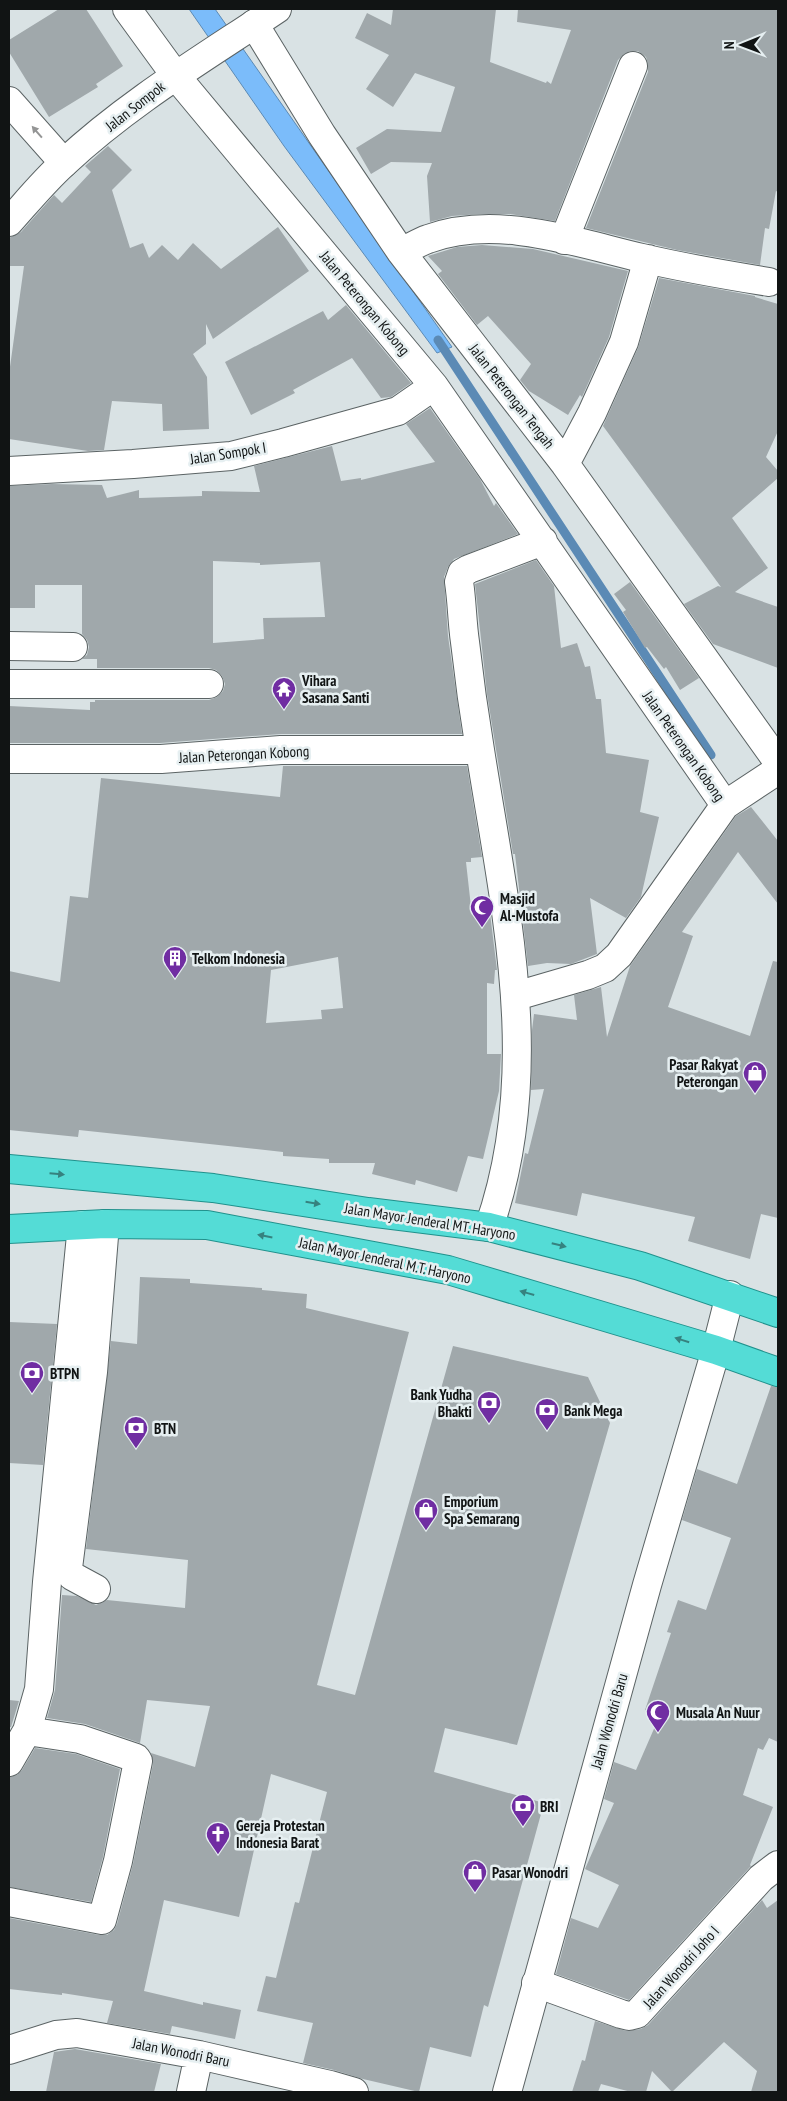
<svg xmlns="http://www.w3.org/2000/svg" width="787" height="2101" font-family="'PT Sans Narrow',sans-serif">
<rect width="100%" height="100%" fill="#d9e2e4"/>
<path fill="#7bbcfa" stroke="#5b8ab5" d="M189,9h26l237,338 -15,6 -153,-207z"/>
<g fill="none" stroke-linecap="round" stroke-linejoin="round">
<path stroke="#5b8ab5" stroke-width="9" d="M438,340l273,415"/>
</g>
<path fill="#a0a8ab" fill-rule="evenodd" d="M59,9h27l37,57 -27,18 2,3 -49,30 -40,-65v-12z
M393,9h103l-6,53 56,21 1,-2 4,3 20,-54 -54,-8 1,-13h260v183l-2,-1 -7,38 -4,-1 -5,37 -83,-15 -91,-22 62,-156v-8l-2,-7 -8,-6h-8l-6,3 -6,6 -63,161 -45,-7h-29l-29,2 -22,6 -3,-46 5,-13 -41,-1 -20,12 -15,-26 31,-19 54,3 14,-45 -40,-14 -22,34 -27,-18 23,-34 -34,-17 12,-25 24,12z
M108,146l24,24 -20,20 18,58 13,-5 6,15 13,-13 16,15 15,-17 28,26 57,-42 31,44 -96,68 -7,-15v20l-13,10 14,23 2,52 -46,2 -1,-27 -50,-3 -8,49 -16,1 -79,-12v-65l15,-108h-15v-28l12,-6 33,-37 8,8 29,-31 -6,-6z
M482,245l51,4 95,22 -19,66 -27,60 -2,-2 -12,20 -39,-24 -9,-11 11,-16 -43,-48 -11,9 -39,-51 4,-3 -14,-15 29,-9z
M659,278l96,18v1l23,7v127l-12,26 12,14v7l-46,40 36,50 -33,24 43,15v61l-65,-24 -29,-40 34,-18 3,1 -118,-161 35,-78z
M346,305l65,78 -20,14 -10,1 -29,-40 -59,32 2,3 -44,22 -26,-53 98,-51 5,9z
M430,408l50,71 14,27 2,-3 22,31 -64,25 -6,8 -4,10 4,59 14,98h-181l-121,9h-151v-37l81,4v-8h5v-2h114l8,-3 6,-6 2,-7 -3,-8 -6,-6 -7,-2h-112v-9h-15l5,-4 2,-8 -2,-7 -5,-6v-49h-47v23h-25l-1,-122 43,-2 50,1 5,13 32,-8v8l63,-2v-5l58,1 -6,-26 78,-20 9,35 20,-3v2l74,-18 -29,-38zM213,561l47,2v2l60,-3 5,55 -62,1 1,21 -51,4z
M536,560l18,26 7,62 16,-5 8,24 5,-1 6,33h5l5,54 43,7 -9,52 19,5 -18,80 -15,21 -36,-20 7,56 -26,10 -24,-1 -19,3 -13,-112h-2l-26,-160 -12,-110z
M630,582l69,96 -19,12 -14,-23 -2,2 -17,-22 -2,1 -22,-36 3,-2 -12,-16z
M283,766h184l15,91 -11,1v4h-5l5,45 18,-2 8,65h-2l-1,14 -7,-1v71h14l-2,37 -16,68 -15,-3 -11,36 -41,-12 -1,5 -43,-11 3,-11h-46v-4l-46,-3v-4l-204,-22 -1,7 -69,-7v-159l51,11 10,-86 18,2 13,-120 179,19zM338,957l5,51 -22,2 1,9 -56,4 5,-53z
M751,807l27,34v63l-40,-52 -56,80 11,4 -25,71 82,29 23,-75 5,1v256l-17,-4 -11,45 -62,-18 7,-24 -113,-24 -5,23 -62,-13 10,-50 3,1 16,-65 -13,1 1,-60 2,-16 43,6 -3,-25 27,-8 6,50 23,-71 106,-150z
M140,1277l50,2v4l72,5v2l45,4 -1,14 103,24 -92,353 38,10 98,-349 135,31 22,46 -93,322 -72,-17 -11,44 110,31 -56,204 -4,-2 -13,52 -41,-10 -11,45 -56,-13 -29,-9 -31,-7 10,-40 -56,-12 9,-35 10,2 19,-76 4,1 28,-111 -56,-18 -32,143 -75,-17 -20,91 59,14v-3l38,8 -6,29 -63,-13 -2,8 -63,-11 6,-22 -51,-8v2l-53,-6v-71l90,17h8l7,-5 3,-6 16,-60 20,-100 -2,-11 44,14 15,-61 -63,-6 -7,43 -55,-19 -38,-6 8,-28 7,-95 15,1 19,9 11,-5 78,8 3,-48 -102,-11 25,-208 26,3z
M9,1322l48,2 -14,141 -34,-2z
M771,1386l7,1v355l-9,-4 -6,12 -5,-2 -15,47 30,12 -23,58 1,1 -122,134 -73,-26 15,-56 27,10 21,-43 -34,-16 29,-66 -10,-4 10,-37 22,8 24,-55 -15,-5 26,-77 -4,-1 11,-32 28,10 25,-72 -49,-18 15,-51 40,15z
M9,1700l10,1 -8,26h-2z
M35,1748l41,6 44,15 -17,88 -12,45 -82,-15v-100l1,-10 7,-2 5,-5z
M762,1900l5,8 11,-8v192h-27l6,-21 -33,-29 -52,50 -20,-21 -6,21h-15l-30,-8 -3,8h-26l10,-32 3,1 10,-40 31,10 15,-2 7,-4z
M75,2049l86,15 -7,28h-108l8,-40z"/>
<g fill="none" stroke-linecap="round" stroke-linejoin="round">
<g stroke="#5b6364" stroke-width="30">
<path id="minor" d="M127,9l48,66 259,311 291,419
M254,24l68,111 79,117 164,212 213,298
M9,101l55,62
M564,240l69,-174
M401,252c9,-4 18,-10 27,-13 69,-25 146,3 214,19 42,10 84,17 127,24
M565,464l27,-51 32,-71 24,-83
M9,471l124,-7 98,-8 52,-13 115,-32 36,-25
M9,646l64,1
M9,684h200
M9,759h152l120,-9h199
M516,996l72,-21 17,-7 14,-13 106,-150 53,-35
M489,1227c55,-156 16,-318 -9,-477 -6,-36 -11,-72 -15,-108 -3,-20 -3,-41 -6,-60l3,-9 7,-4 74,-28
M96,1589l-24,-13 -4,-8 25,-196 12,-148
M9,1762l18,-31 12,-42 8,-107 35,-357
M9,1902l93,18 16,-59 20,-100 -2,-3 -56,-19 -53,-8
M536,1983l85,31 8,2 8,-2 124,-136 17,-13
M9,2050l47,-15 21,-2 122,22 131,30 24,7
M191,2092l8,-37"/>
</g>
<g stroke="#5b6364" stroke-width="30">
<path id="tertiary" d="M9,222c18,-20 35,-41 55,-59 64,-60 140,-105 213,-154
M507,2092l140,-507 69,-235 14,-55"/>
</g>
<g stroke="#21918c" stroke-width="30">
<path id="trunk" d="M9,1169l204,19 155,24 121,15 151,39 138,47
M9,1229l96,-5 102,1 241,45 268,80 62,22"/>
</g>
<use href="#minor" stroke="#fff" stroke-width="28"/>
<use href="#tertiary" stroke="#fff" stroke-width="28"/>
<use href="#trunk" stroke="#54dcd6" stroke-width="28"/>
</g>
<defs><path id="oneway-solid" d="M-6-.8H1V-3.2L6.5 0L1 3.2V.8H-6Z" transform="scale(1.25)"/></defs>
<use fill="#949595" href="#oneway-solid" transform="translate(37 132) rotate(-131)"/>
<g fill="#36827f">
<use href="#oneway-solid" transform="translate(57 1174) rotate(5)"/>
<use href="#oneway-solid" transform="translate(313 1203) rotate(9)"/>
<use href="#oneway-solid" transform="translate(265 1236) rotate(-169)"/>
<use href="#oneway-solid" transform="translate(559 1245) rotate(14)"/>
<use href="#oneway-solid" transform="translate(527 1293) rotate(-164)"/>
<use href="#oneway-solid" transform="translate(682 1340) rotate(-163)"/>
</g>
<defs>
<g id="temple-pin" transform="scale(1.25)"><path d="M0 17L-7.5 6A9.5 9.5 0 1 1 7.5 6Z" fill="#702da2" stroke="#e6eff1"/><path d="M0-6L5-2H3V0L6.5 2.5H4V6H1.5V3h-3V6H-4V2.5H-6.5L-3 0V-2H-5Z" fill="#fff"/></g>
<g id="mosque-pin" transform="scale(1.25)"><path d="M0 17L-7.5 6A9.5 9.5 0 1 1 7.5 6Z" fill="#702da2" stroke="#e6eff1"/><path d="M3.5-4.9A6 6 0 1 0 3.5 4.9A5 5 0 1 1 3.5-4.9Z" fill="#fff"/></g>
<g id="building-pin" transform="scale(1.25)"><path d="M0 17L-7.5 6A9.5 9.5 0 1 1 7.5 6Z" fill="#702da2" stroke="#e6eff1"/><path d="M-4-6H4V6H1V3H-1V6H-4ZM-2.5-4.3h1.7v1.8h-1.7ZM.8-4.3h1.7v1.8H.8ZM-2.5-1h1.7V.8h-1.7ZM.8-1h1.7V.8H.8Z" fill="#fff"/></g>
<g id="shop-pin" transform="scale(1.25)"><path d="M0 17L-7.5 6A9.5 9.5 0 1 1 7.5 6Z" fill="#702da2" stroke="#e6eff1"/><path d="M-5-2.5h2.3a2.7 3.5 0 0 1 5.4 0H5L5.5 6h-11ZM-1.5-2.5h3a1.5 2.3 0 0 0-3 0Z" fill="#fff"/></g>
<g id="bank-pin" transform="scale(1.25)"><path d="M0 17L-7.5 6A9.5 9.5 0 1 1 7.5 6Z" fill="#702da2" stroke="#e6eff1"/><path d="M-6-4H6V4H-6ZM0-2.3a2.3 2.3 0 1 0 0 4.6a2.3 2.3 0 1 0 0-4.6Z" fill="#fff"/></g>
<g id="church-pin" transform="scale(1.25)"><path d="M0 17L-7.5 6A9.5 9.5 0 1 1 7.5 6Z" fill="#702da2" stroke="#e6eff1"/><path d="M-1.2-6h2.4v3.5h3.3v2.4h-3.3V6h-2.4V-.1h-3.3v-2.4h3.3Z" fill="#fff"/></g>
</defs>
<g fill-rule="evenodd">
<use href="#temple-pin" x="284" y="689"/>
<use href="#mosque-pin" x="482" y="907"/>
<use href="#building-pin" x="175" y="958"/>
<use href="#shop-pin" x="755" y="1073"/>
<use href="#bank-pin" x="32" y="1373"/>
<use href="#bank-pin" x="489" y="1403"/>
<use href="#bank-pin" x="547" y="1410"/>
<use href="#bank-pin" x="136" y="1428"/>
<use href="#shop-pin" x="426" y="1510"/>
<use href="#mosque-pin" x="658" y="1712"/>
<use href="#bank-pin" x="523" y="1806"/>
<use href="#church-pin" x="218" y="1834"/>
<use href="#shop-pin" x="475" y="1872"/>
</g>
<g text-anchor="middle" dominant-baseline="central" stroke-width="5" stroke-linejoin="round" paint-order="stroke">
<g font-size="15" fill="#111414" stroke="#e6eff1">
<text transform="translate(135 106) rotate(-38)">Jalan Sompok</text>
<text transform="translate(365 303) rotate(50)">Jalan Peterongan Kobong</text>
<text transform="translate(512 396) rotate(52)">Jalan Peterongan Tengah</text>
<text transform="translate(228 453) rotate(-9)">Jalan Sompok I</text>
<text transform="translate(684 746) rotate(55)">Jalan Peterongan Kobong</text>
<text transform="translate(244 754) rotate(-3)">Jalan Peterongan Kobong</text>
<text transform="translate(430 1221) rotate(9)">Jalan Mayor Jenderal MT. Haryono</text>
<text transform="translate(385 1260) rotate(12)">Jalan Mayor Jenderal M.T. Haryono</text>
<text transform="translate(609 1721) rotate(-74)">Jalan Wonodri Baru</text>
<text transform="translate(681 1967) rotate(-48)">Jalan Wonodri Joho I</text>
<text transform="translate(181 2052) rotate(11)">Jalan Wonodri Baru</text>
</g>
<g font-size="15" font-weight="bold" fill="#111414" stroke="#e6eff1" text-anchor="start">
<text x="302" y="680">Vihara<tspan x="302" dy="17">Sasana Santi</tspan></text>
<text x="500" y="898">Masjid<tspan x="500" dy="17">Al-Mustofa</tspan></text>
<text x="192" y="958">Telkom Indonesia</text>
<text x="738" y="1064" text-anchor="end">Pasar Rakyat<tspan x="738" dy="17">Peterongan</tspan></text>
<text x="50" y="1373">BTPN</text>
<text x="472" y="1394" text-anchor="end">Bank Yudha<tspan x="472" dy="17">Bhakti</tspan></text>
<text x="564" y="1410">Bank Mega</text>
<text x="154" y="1428">BTN</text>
<text x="444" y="1501">Emporium<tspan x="444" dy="17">Spa Semarang</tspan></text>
<text x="676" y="1712">Musala An Nuur</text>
<text x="540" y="1806">BRI</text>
<text x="236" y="1825">Gereja Protestan<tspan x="236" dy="17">Indonesia Barat</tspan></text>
<text x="492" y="1872">Pasar Wonodri</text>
</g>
</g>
<rect width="787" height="2101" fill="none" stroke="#111414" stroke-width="20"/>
<g transform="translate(742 45) rotate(269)" stroke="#e6eff1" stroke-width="4" paint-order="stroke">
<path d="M0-4L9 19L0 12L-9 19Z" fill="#111414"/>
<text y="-8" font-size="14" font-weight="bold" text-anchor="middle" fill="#111414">N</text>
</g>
</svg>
